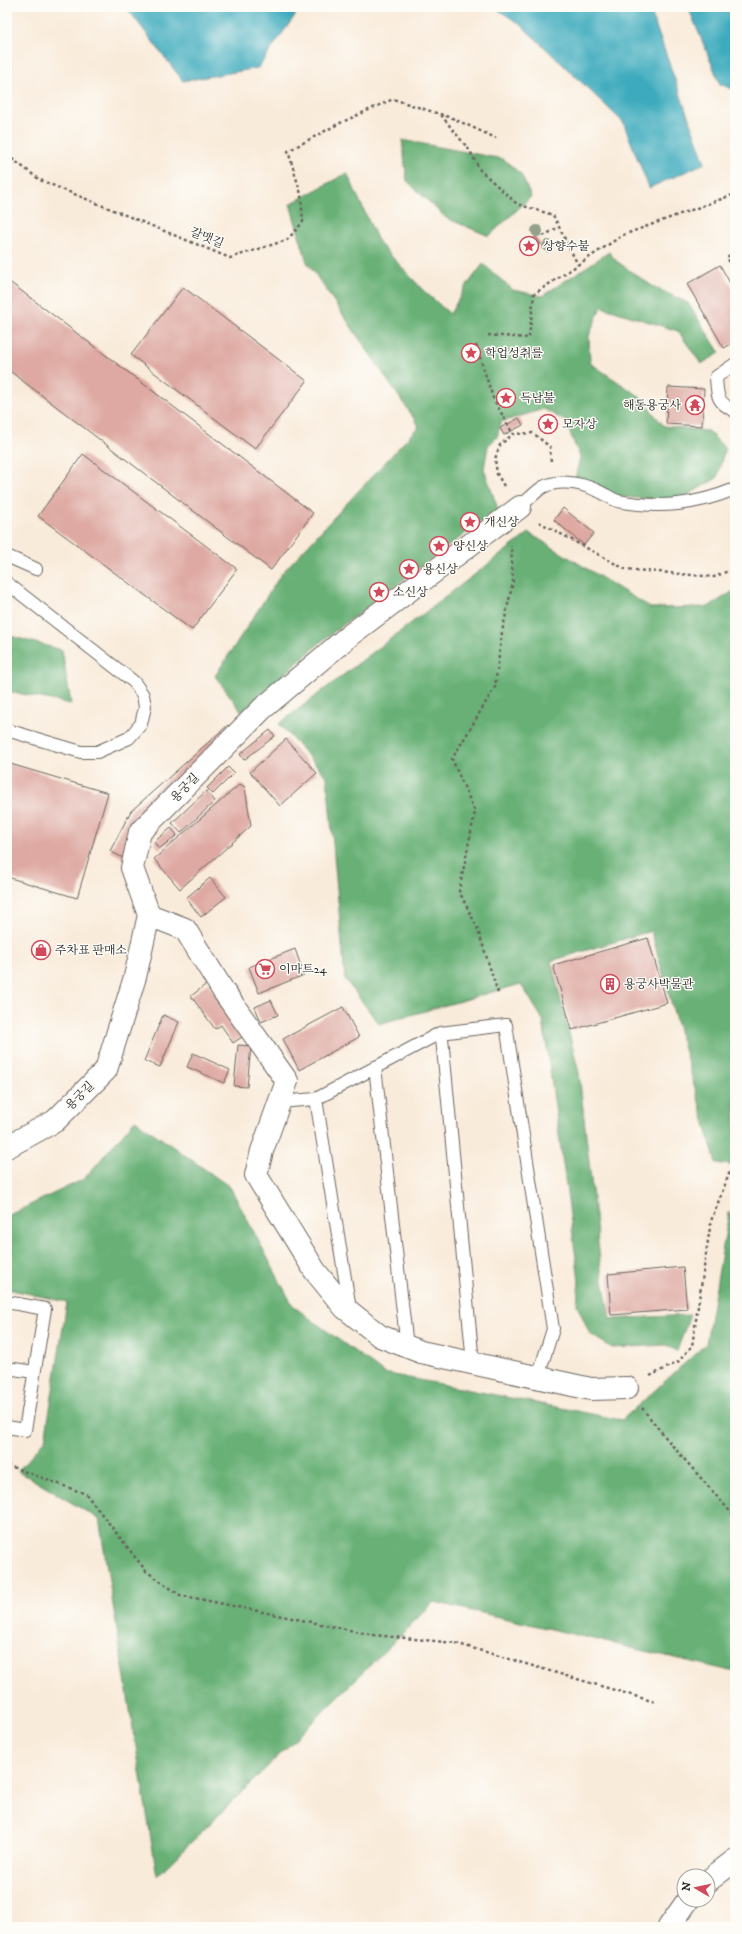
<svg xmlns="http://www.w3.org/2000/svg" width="742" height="1934" font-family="'IM FELL DW Pica','Noto Serif KR',serif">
<rect width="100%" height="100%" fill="#fdfcf7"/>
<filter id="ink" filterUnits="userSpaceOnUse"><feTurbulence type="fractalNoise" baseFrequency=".025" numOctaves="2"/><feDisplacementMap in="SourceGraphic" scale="8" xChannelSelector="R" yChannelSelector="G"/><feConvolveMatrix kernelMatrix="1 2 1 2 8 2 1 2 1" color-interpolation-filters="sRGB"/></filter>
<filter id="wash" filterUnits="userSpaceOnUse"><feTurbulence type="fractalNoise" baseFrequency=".012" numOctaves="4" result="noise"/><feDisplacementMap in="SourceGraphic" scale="16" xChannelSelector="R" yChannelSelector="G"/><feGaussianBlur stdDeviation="0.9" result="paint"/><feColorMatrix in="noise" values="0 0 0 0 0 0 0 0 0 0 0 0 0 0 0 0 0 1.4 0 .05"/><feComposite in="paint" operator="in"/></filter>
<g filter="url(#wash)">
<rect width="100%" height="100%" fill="#f9ebda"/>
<path fill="#68b076" stroke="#426649" d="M402,140l101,19 18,15 10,23 -42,39 -43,-18 -39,-37z
M347,173l32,70 45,48 26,23 15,-26 18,-24 30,26 29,6 67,-44 6,8 37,26 36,17 32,50 -19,11 -23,-33 -77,-24 -12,29 1,27 49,33 25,30 44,5 17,17 -8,30 -40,23 -56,-4 -46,-18 5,-22 -15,-36 -21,-12 -43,13 -4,15 -9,9 -4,23 14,40 -175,131 -81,72 -27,-36 67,-103 137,-147 -112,-164 -17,-58z
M529,533l122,75 57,-1 27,-17v576l-19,-3 -65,-232 -100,30 28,112 22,196 9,50 80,-4 -13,36 -11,-6 -54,3 -22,-14 -13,-29 2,-25 -36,-260 -22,-36 -142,40 -34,-45 -18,-202 -48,-53z
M7,635l55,15 9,54 -64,-13z
M135,1120l95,67 63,119 91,67 238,47 84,-76 23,-132 6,17v443l-301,-70 -277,274 -58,-357 -81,-48 27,-31 22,-138 -60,-13v-73l77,-37z"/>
<path fill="#3eabbd" stroke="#2d646c" d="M126,7h175l-43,61 -75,13z
M494,7h155l56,156 -56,25 -26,-66 -102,-97z
M688,7h40l7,25v58l-15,-6z"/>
<g id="blocks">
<path fill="#dea9a2" d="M536,237l5,7 -15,9 -5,-7z
M720,265l15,27v50l-11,6 -37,-64z
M7,280l306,233 -42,57 -264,-201z
M183,287l124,94 -52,68 -124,-94z
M668,387l36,2 -2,37 -36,-2z
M519,418l4,7 -19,10 -4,-7z
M83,454l154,115 -45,61 -154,-114z
M563,508l31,25 -10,12 -30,-25z
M228,725l5,5 -110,128 -13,-7 21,-40z
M270,730l5,6 -31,24 -4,-6z
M286,739l31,34 -37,33 -30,-34z
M7,763l101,30 -31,105 -70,-21z
M228,767l6,6 -21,21 -6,-6z
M240,784l5,3 6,39 -71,63 -26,-30z
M206,791l9,10 -34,32 -9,-10z
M171,828l6,7 -18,14 -5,-7z
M210,878l16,19 -25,20 -15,-19z
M648,938l19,65 -95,27 -19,-65z
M295,949l9,26 -45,18 -10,-26z
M208,983l37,52 -12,8 -12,-18 -6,4 -24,-33z
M271,1000l7,15 -17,7 -6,-15z
M343,1007l16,30 -60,33 -16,-31z
M163,1015l16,7 -19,45 -16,-6z
M238,1045l13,1 -4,41 -13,-1z
M193,1053l37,17 -6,13 -37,-16z
M683,1267l4,42 -76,6 -3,-41z"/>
</g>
</g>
<g filter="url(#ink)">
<use href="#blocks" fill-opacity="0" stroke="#69645e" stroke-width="1"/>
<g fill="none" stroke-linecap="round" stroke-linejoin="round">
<g stroke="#69645e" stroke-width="14">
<path id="lane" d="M735,364l-19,13c1,19 1,26 19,34
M520,507c7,-6 15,-15 23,-20 16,-8 38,-4 53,3 8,3 15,9 22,11 42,8 78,4 117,-12
M7,557h2l27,12
M7,583l127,99 9,13 2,12 -4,17 -12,14 -32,14h-16l-74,-22
M442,1038l31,325
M375,1067l32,280
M279,1102l37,-3
M7,1302l38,7 -20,121 -18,-3
M350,1309l-34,-210 124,-66 66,-8 47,304 -15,48
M7,1368l27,4"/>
</g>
<g stroke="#69645e" stroke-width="24">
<path id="street" d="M149,915l36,14 39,63 63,89 -25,70 -6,24 59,96 30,37 35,28 41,16 170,37 36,-1
M7,1147l48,-26 51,-51 29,-93 14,-62 -17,-47 8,-36 122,-123 88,-74 170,-128
M708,1881l27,-21
M669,1927l19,-27"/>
</g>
<path stroke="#69645e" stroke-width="2.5" stroke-dasharray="3 3" stroke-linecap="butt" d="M441,115l29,36 10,19 37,34 36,11 25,50
M7,155l33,25 190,78 57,-18 16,-18 -2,-28 -13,-43 50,-27 55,-25 59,19 44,20
M543,236l16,-9
M735,252l-8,5 8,16
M488,335l41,3 5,-44 89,-59 112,-41
M476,345l17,53 20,36
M504,486l-7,-12 -2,-15 5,-14 13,-11 20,-1 17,14 1,15
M539,522l86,47 89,8 21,-9
M498,993l-21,-66 -18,-36 16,-79 -23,-53 43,-72 7,-55 11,-50 -2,-36
M650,1376l28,-14 14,-16 19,-125 23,-60 1,-14
M642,1408l29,36 64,73
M7,1465l79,29 60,77 34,24 194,40 81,8 200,59"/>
<use href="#lane" stroke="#fff" stroke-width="12"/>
<use href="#street" stroke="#fff" stroke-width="22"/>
</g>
<g fill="#95a08a">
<circle cx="537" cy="231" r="6"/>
<circle cx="548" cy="246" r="6"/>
</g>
</g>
<defs>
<g id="sight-ring" transform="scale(1)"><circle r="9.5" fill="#fdfcf7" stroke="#d1495b" stroke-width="1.5"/><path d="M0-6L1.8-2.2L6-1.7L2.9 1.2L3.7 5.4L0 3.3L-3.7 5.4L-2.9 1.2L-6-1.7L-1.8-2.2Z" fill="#d1495b"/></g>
<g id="temple-ring" transform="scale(1)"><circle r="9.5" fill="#fdfcf7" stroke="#d1495b" stroke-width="1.5"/><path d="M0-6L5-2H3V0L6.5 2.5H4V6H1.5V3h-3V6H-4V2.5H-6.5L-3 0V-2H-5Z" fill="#d1495b"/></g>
<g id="shop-ring" transform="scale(1)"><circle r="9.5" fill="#fdfcf7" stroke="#d1495b" stroke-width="1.5"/><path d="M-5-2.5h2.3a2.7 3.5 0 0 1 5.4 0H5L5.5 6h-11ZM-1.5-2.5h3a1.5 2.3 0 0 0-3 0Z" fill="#d1495b"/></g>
<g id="supermarket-ring" transform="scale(1)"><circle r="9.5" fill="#fdfcf7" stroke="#d1495b" stroke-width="1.5"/><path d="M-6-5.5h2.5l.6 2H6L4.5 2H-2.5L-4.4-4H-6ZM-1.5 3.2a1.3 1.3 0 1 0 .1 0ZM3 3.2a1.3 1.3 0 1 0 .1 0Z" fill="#d1495b"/></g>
<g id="building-ring" transform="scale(1)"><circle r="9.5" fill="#fdfcf7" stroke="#d1495b" stroke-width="1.5"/><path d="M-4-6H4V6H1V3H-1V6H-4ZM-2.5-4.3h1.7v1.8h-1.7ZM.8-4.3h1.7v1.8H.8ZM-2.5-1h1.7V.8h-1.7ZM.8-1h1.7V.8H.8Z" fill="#d1495b"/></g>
</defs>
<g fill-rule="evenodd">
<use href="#sight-ring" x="529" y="246"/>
<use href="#sight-ring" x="471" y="353"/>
<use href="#sight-ring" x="506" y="398"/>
<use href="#temple-ring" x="695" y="405"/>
<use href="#sight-ring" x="548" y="424"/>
<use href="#sight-ring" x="470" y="522"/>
<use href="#sight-ring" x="439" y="546"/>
<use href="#sight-ring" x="409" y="569"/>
<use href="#sight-ring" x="379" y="592"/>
<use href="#shop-ring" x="41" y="950"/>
<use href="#supermarket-ring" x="265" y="969"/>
<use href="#building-ring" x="610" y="984"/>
</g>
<g text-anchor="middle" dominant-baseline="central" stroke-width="3" stroke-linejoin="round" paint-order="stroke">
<g font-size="12" fill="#1c1c1c" stroke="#fdfcf7">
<text transform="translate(207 238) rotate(22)">갈맷길</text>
<text transform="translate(185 788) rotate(-46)">용궁길</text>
<text transform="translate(80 1096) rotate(-45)">용궁길</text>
</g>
<g font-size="12" fill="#1c1c1c" stroke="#fdfcf7" text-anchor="start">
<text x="543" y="246">상향수불</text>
<text x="485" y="353">학업성취를</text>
<text x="520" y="398">득남불</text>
<text x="681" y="405" text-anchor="end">해동용궁사</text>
<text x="562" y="424">모자상</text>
<text x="484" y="522">개신상</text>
<text x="453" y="546">양신상</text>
<text x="423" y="569">용신상</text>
<text x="393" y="592">소신상</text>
<text x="55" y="950">주차표 판매소</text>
<text x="279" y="969">이마트24</text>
<text x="624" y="984">용궁사박물관</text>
</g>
</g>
<rect width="742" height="1934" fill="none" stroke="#fdfcf7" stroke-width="24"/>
<g transform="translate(696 1888) rotate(279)"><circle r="19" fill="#fdfcf7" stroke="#a3a29f"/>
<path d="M0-3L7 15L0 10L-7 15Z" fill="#d1495b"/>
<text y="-6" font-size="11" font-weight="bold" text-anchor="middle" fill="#1c1c1c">N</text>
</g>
</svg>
